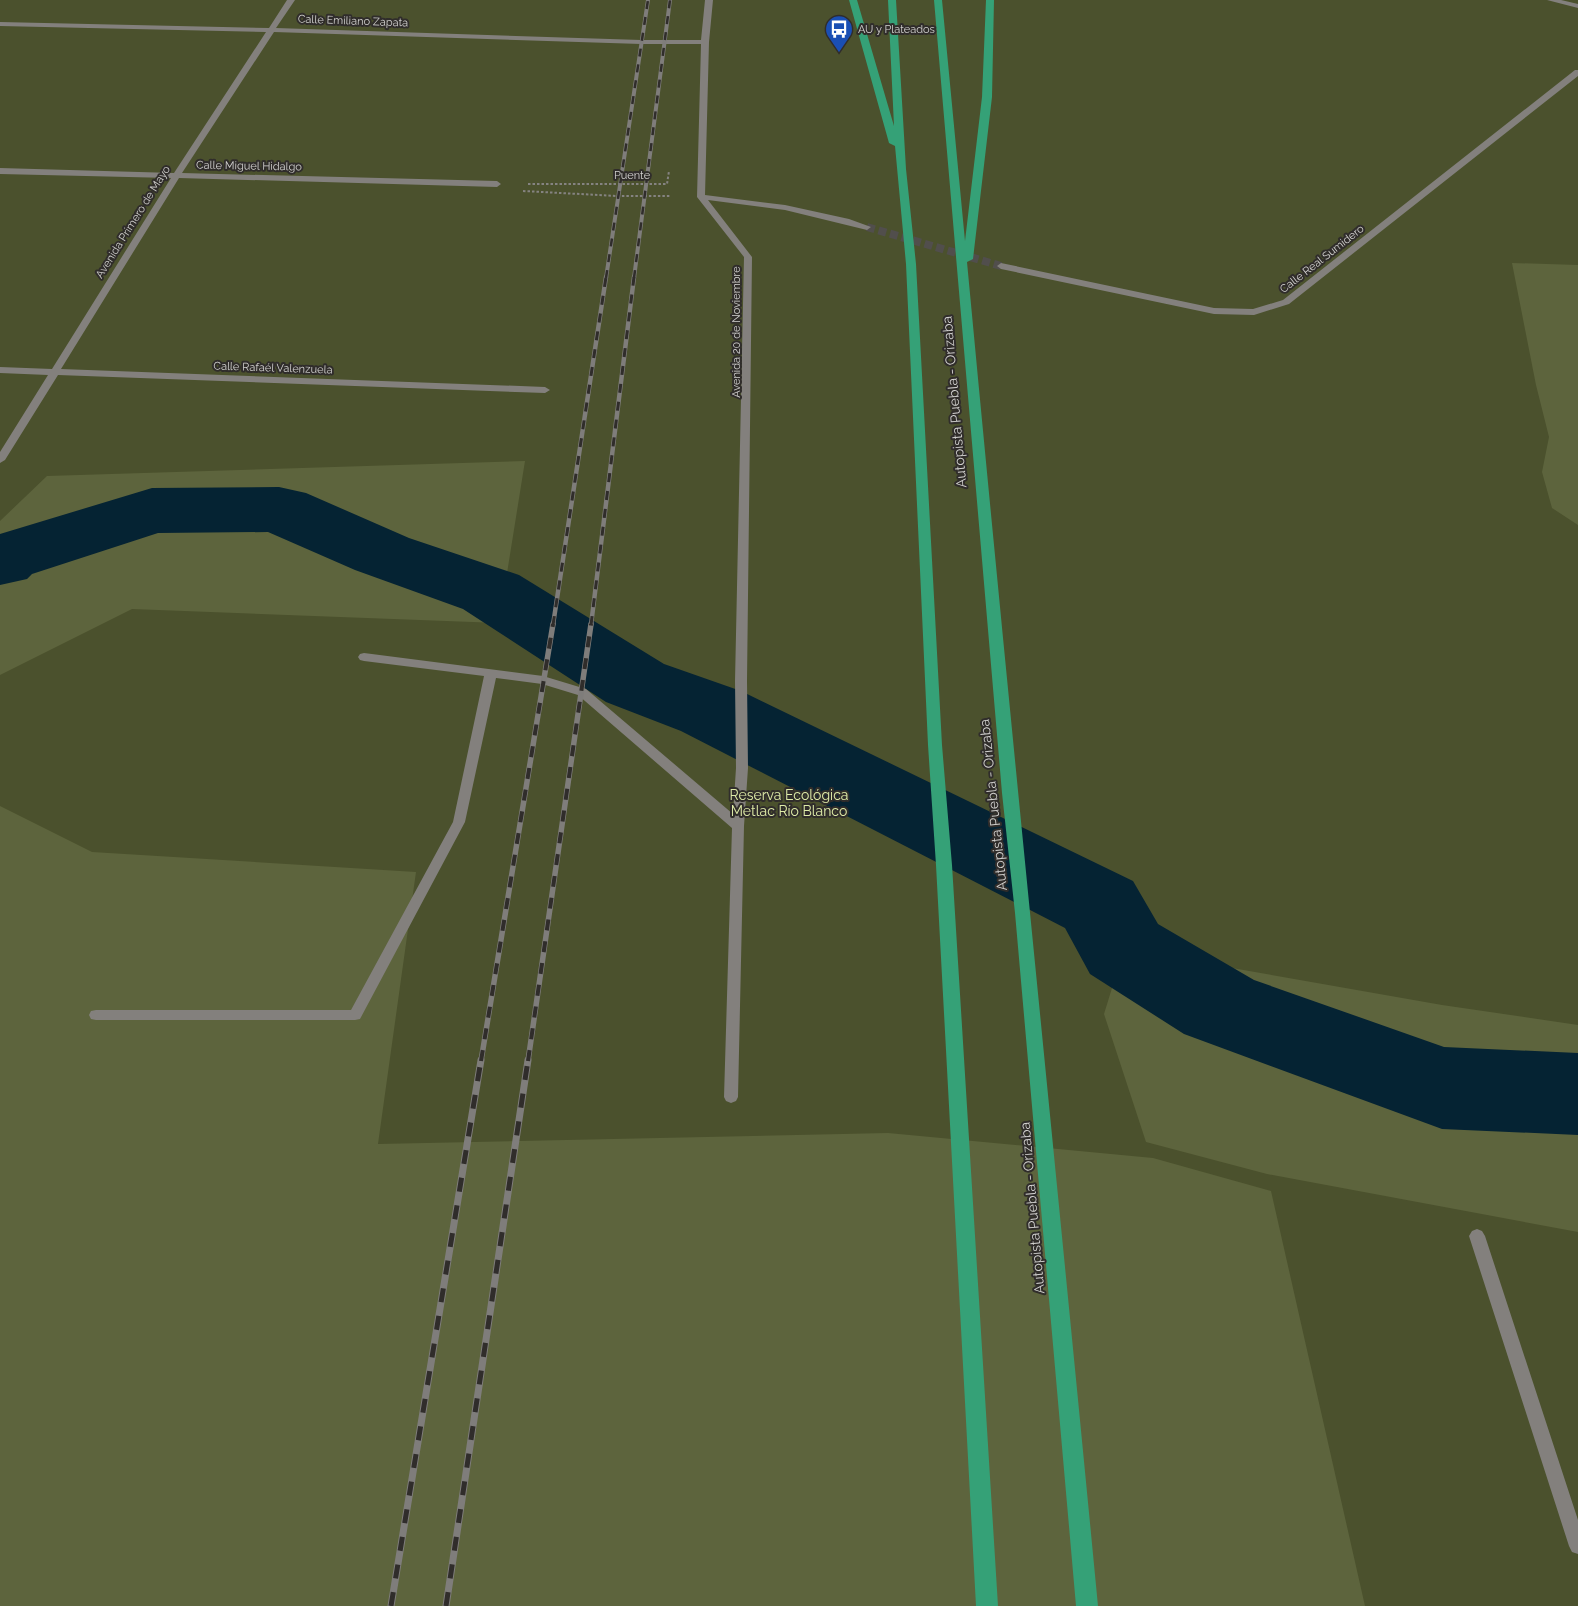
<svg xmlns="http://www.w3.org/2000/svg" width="1578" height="1606" font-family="Raleway,sans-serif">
<rect width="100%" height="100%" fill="#3a3735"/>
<path fill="#4b512d" d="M0,0h1578v1606h-1578z"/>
<path fill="#5d643d" d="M1512,263l66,2v260l-26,-17 -10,-36 7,-35 -13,-52z
M525,461l-26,162 -367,-14 -132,66v-154l47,-45z
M0,806l92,46 324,20 -38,272 510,-11 265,25 118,33 94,415h-1365z
M1124,949l318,56 136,20v207l-311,-58 -121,-32 -42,-128z"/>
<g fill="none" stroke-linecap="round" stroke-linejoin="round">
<path fill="#052333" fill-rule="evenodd" d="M279,487l27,6 103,45 110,37 145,89 77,27 392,190 25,43 96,56 190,67 134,6v82l-136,-6 -258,-95 -94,-60 -25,-46 -384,-197 -75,-29 -143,-93 -108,-39 -87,-38 -110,1 -126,41 -5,5 -27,6v-51l152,-46z"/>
<path stroke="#514e4c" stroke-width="8" stroke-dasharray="8 4" stroke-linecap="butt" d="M867,227l134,39"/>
<path stroke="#858381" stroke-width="2" stroke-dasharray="2.5 2" stroke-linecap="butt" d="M528,184h139l2,-13
M523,191l94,5h54"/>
<path fill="#83807d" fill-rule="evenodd" d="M287,0h8l-19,28 365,12h60l4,-40h8l-4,42 -4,153 80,10 64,14 22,8 -4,3 -82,-20 -77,-10 44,57 -5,424 1,87 -4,58 -6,271 -2,4 -5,2 -5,-2 -2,-4 8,-269 -154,-133 -36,-11 -46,-6 -31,144 -105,197 -5,1h-259l-5,-1 -2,-4 2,-4 5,-1h255l102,-188 31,-146 -120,-15 -4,-1 -2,-3 2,-3 4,-1 179,23 43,13 147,125 3,-46 -1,-87 9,-424 -47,-60 4,-153h-60l-367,-12 -92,141 315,8 4,3 -4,3 -318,-9 -118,191 484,18 5,3 -5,3 -487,-18 -53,85 -5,3v-11l48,-77 -48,-2v-6l52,2 119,-191 -171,-4v-6l174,5 92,-141 -266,-6v-4l269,6z
M1547,0h14l17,4v4z
M1575,70h3v6l-289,228 -35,11 -40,-1 -213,-45 -4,-3 4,-3 213,45 39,1 30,-9z
M1477,1229l5,2 3,5 93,284v34l-6,-2 -3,-6 -100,-310 3,-5z"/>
<path fill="#35a177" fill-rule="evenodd" d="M849,0h8l37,126 -6,-126h8l10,169 10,95 26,481 10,120 46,741h-22l-40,-741 -8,-120 -22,-481 -11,-118 -6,-3z
M934,0h8l23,241 17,-144 4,-97h8l-2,97 -19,162 -6,3c42,448 88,896 131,1344h-22l-61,-693 -13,-120z"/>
<g stroke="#7f7d7b" stroke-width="4">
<path id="rail-far3" d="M606,278l42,-278
M634,278l36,-278"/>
</g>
<g stroke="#7f7d7b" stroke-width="4.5">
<path id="rail-far2" d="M553,625l53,-348
M591,625l43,-348"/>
</g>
<g stroke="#7f7d7b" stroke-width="5.5">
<path id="rail-far1" d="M481,1061l72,-437
M528,1061l63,-437"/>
</g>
<g stroke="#7f7d7b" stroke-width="7">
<path id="rail" d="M391,1606l90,-546
M446,1606l82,-546"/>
</g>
<use href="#rail-far3" stroke="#302d2b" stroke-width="2.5" stroke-dasharray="8" stroke-linecap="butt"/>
<use href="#rail-far2" stroke="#302d2b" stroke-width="3" stroke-dasharray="9" stroke-linecap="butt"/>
<use href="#rail-far1" stroke="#302d2b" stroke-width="4" stroke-dasharray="11" stroke-linecap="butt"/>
<use href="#rail" stroke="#302d2b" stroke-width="5" stroke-dasharray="14" stroke-linecap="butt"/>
</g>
<defs>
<g id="bus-pin" transform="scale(1.4375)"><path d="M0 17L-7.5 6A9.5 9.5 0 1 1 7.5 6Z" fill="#1a4fb4" stroke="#302d2b"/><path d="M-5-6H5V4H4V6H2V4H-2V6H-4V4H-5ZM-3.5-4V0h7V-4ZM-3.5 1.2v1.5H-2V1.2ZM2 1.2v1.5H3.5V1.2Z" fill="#fff"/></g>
</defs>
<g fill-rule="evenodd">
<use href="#bus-pin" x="839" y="29"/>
</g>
<g text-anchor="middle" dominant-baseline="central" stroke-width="4" stroke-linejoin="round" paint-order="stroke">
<g font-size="11" fill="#d2d1cf" stroke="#302d2b">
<text transform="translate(353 21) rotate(2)">Calle Emiliano Zapata</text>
<text transform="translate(249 166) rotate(1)">Calle Miguel Hidalgo</text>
<text x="632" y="175">Puente</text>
<text transform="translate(133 222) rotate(-58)">Avenida Primero de Mayo</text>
<text transform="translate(1322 259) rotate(-38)">Calle Real Sumidero</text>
<text transform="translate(736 332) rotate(-90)">Avenida 20 de Noviembre</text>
<text transform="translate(273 368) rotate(2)">Calle Rafaél Valenzuela</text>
</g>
<g font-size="11" fill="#d2d1cf" stroke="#302d2b" text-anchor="start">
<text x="858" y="29">AU y Plateados</text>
</g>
<g font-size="14" fill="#d2d1cf" stroke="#302d2b">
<text transform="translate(954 402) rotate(-95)">Autopista Puebla - Orizaba</text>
<text transform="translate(993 805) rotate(-96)">Autopista Puebla - Orizaba</text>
<text transform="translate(1032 1208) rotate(-95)">Autopista Puebla - Orizaba</text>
</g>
<g font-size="14" fill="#dfeca8" stroke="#302d2b">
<text x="789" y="795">Reserva Ecológica<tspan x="789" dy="16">Metlac Río Blanco</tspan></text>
</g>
</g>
</svg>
